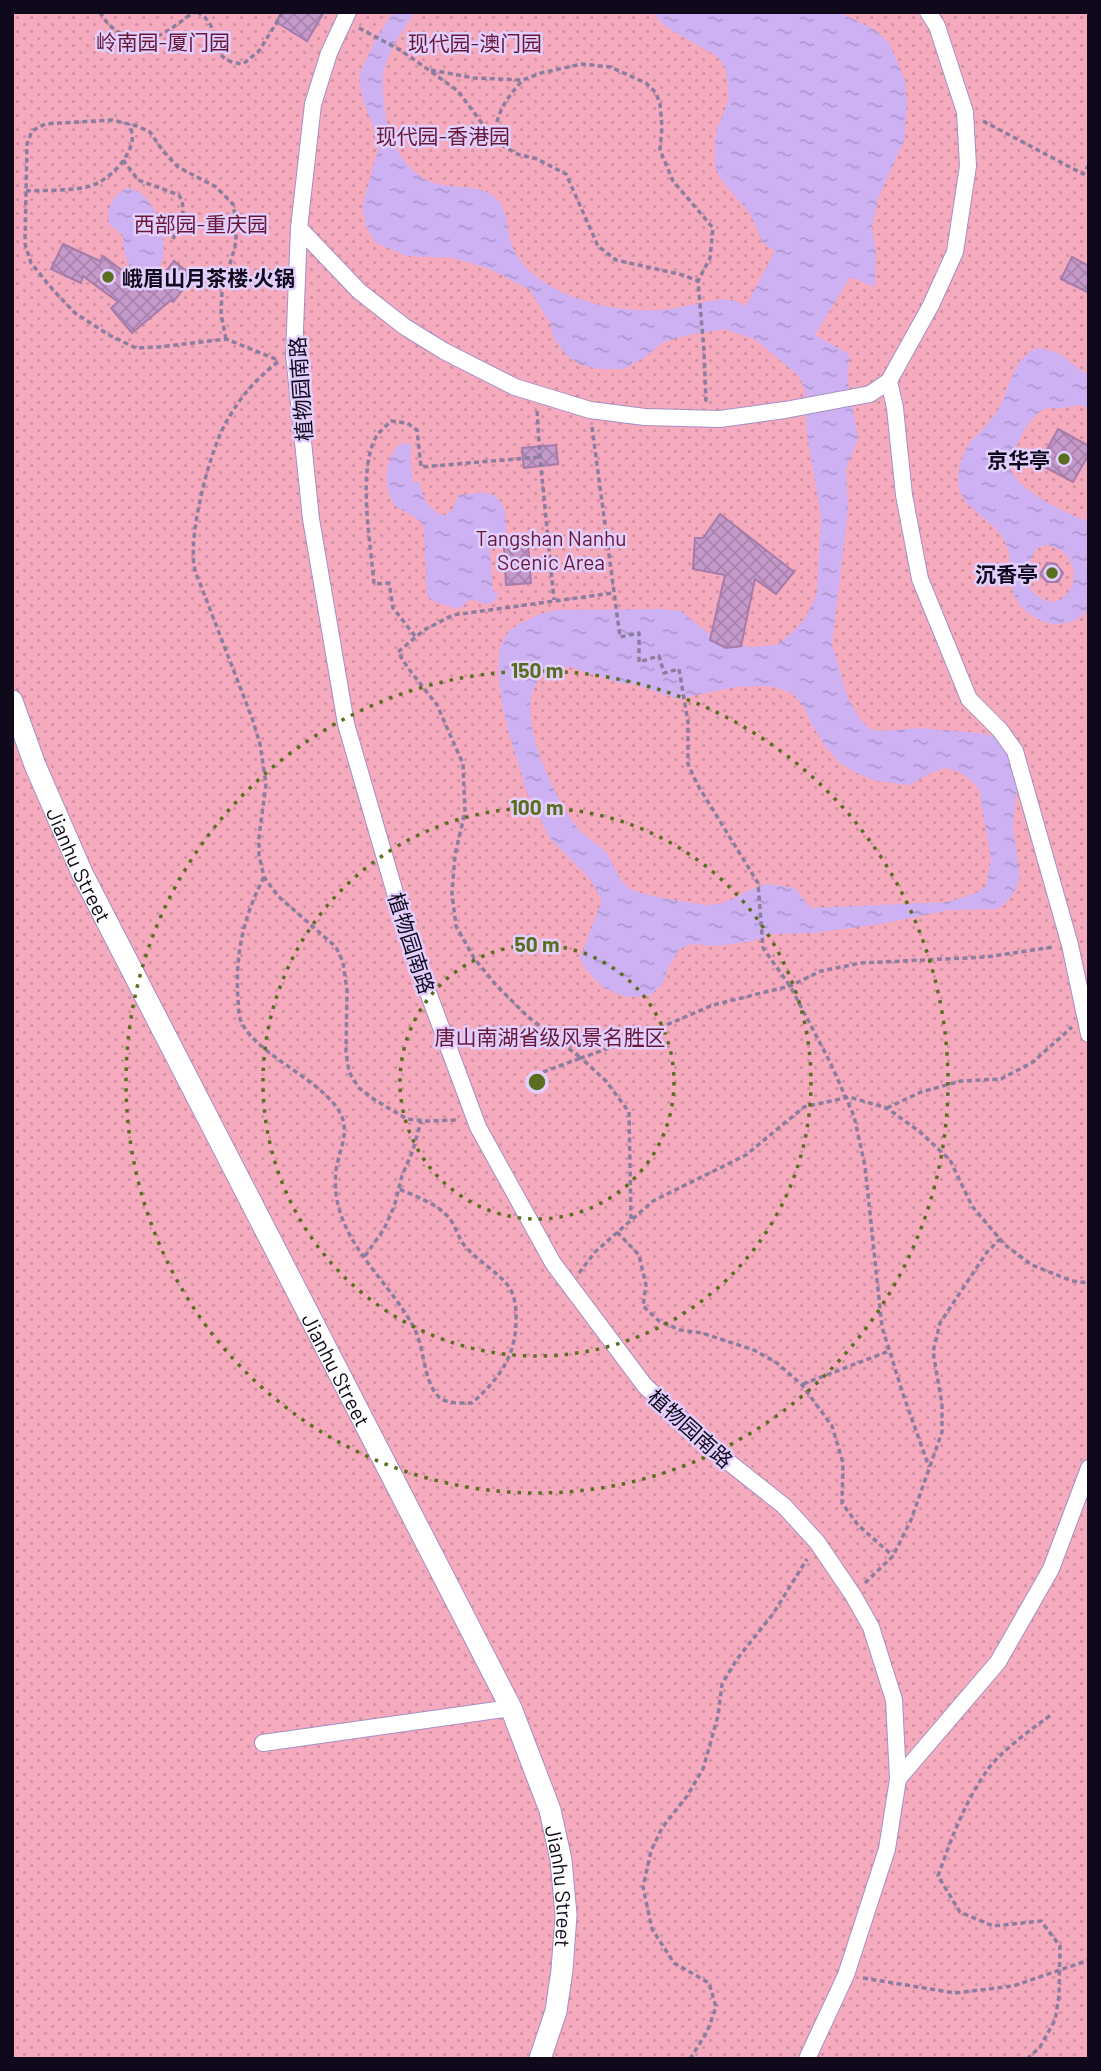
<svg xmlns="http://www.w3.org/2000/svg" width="1101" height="2071" font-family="Barlow,'Noto Sans SC',sans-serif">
<defs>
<pattern id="park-dots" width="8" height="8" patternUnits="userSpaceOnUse" patternTransform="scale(1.75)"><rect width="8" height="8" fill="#f5aabd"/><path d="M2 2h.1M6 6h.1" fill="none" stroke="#d191a2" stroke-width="1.8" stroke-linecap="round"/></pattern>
<pattern id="water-ripples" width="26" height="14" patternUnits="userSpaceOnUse" patternTransform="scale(1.75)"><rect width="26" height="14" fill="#cdb1f3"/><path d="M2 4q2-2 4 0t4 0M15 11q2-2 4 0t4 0" fill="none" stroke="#af97d0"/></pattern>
<pattern id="building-cross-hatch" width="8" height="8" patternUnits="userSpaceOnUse" patternTransform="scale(1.75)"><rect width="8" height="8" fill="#c59aca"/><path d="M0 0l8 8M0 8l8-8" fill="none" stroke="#a883ad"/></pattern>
</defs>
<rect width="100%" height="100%" fill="#e2cffe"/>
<path fill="url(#park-dots)" d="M12,12h1077v2047h-1077z"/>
<path fill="url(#water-ripples)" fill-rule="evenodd" d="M393,12h22c-10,16 -23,33 -29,51 -5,14 -3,27 -2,42 4,33 18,68 53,79 18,5 46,0 60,15 10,10 10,27 13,40 9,35 47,54 79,63 23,7 50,9 74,8 17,-1 54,-13 68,-10 5,0 10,4 15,6l29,-55 -13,-9 -11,-27 -32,-38 -4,-14v-20l2,-14 12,-30 -3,-30 -8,-12 -55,-32 -10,-13h185l36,17 15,14 16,37 2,24 -3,37 -25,55 -7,31 4,27 -1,33 -25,-10 -35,58 35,20 -3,21 11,63 -12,30 2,41 -16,134 16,54 12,21 10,10 13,2 35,-3 61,5 18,4 18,19 3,19 -5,50 7,52 -4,12 -9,13 -10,7 -49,1 -67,14 -68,9 -41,1 -19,7 -36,5 -27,-2 -11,6 -10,16 -6,17 -11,11 -13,3 -16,-1 -19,-8 -18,-18 -6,-12 22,-58 -13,-22 -40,-41 -22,-45 -19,-62 -6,-27 -4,-32 2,-24 9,-16 10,-7 21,-10 17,-4 104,-1 20,2 33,27 16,6 21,3 26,-2 17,-14 12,-14 11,-23 4,-79 -14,-80 -2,-44 -6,-15 -43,-36 -31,-11 -38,6 -25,8 -17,14 -21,12h-26l-17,-4 -13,-8 -14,-18 -4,-16 -20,-33 -40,-21 -36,-11 -47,-2 -31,-13 -9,-14 -5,-22 16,-57 -1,-13 -14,-37 -3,-16v-11l15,-32zM570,667l49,16 15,1 43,15 58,-12 31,-1 13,2 15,7 8,9 10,21 13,21 13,15 18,12 21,8 33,4 18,-11 17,-6 12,3 11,7 11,11 12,70 -5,27 -10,7 -28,9 -137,6 -16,-20c-9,-1 -23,-5 -31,-3 -19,5 -35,20 -55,20 -10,0 -65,-10 -74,-14 -17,-7 -19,-24 -28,-37 -9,-12 -24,-17 -32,-29 -22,-30 -75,-135 -21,-156 5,-2 11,-2 16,-2z
M126,188c38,2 58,96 9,88 -10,-16 -11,-22 -12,-41l-14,-11c-2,-17 2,-27 17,-36z
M1037,348c27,2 30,15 52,27v33c-18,-6 -13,0 -27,0 -6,1 -11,-1 -17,1 -16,5 -30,40 -36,55 5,27 56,48 80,58v86c-9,11 -18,16 -32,16 -10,0 -16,-3 -24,-8 -34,-21 -14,-48 -29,-76 -9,-19 -40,-30 -45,-52 -2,-9 0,-22 4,-32 6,-18 26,-30 35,-46 13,-22 13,-50 39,-62zM1046,545c55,10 17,92 -19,39 1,-14 2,-24 10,-36z
M403,443l9,2 -2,12 3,25h6l6,19 13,13 9,1 5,-5 7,-15c8,0 20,-3 28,-2 22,4 19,31 19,48l-17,2 4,48 5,1 -1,6 -6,6h-6l-15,-5 -6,6 -7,4 -24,-8 -6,-6 -3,-68c-8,-14 -20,-12 -30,-23 -12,-14 -9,-53 9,-61z"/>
<path fill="url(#building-cross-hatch)" stroke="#a57ba9" stroke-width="2" d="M282,12h42l-17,29 -31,-19z
M63,244l37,17 3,-5 47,36 24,-31 19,16 -20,25 -2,-2 -39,33 -21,-25 7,-6 -35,-26 -2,7 -30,-14z
M1072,257l17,9v27l-28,-14z
M1058,429l31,17v8l-16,28 -34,-18z
M556,445l2,19 -34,4 -2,-20z
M720,514l74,58 -18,22 -21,-15 -14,67 -15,2 -16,-8 15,-65 -32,-6 2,-31h8z
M528,544l3,39 -25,2 -2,-39z
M1047,563l9,1 7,9 -5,9h-11l-7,-8z"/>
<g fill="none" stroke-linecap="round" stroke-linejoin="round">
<g stroke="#a58fc5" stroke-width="18">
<path id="minor" d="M348,12l-19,41 -16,51 -14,124 -5,127 17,164 35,205 63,217 69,186 75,136 92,123 86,78 53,42 33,36 36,53 18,32 23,73 4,79 -11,70 -41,126 -39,84
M928,12l9,14 28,86 3,54 -13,86 -24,53 -42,76 6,27 9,87 16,84 49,120 31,31 15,21 55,194 19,89
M299,228l60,63 46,36 39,24 71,36 75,23 55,7 75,2 65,-9 85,-16 19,-13
M263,1743l248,-35
M898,1779l100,-117 53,-93 38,-101"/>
</g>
<g stroke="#a58fc5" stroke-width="23">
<g id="tertiary">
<path id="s1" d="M12,701l23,64 47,108 429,835 39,102 11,50 5,55 -4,55 -6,41 -16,48"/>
</g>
</g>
<path stroke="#8b7da0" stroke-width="3.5" stroke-dasharray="5 3.5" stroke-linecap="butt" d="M100,12c11,22 38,34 62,22 12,-6 21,-15 33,-22
M197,12c30,15 4,48 46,52l16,-13 24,-39
M359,28l43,23 56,40 37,50 22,13 20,5 29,15 32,72 18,14 67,15 15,6 6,70 2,51
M431,70l43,8 49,2 18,-7 41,-9 28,3 36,16 10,10 4,11 2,23 -2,23 13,31 40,47 -3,30 -12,23
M983,121l100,53 6,-9
M495,139c0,-25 12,-42 28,-59
M123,160l15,20 41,15c9,16 1,29 -6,44
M26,191c20,-1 42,0 61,-4 19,-4 42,-27 45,-46 1,-5 -1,-12 -2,-17
M226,339l-5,-25 1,-24 13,-43 2,-21 -4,-22 -17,-17 -38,-20 -15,-16 -13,-19 -13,-6 -25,-6 -67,4 -13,7 -5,13 -2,100 6,19 23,28 21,22 34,22 27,13 23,-1 67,-8 52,21
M278,362c-21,16 -37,34 -50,57 -18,29 -39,112 -34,146 1,7 4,14 7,21l51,132 8,26 6,40 -7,53v18l5,22 14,19 58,51 7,15 4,28 -1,62 3,20 10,16 16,12 32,19 20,2 32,-1
M537,411l3,46 14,143
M592,427l28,210 19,-4v29l20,-6 5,17 15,-4 9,53v42l9,20 61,99 5,65 27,38 40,76 24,54 11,50 17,161 21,67 26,73
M415,636l-22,-28 -4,-25 -15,1c-3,-39 -17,-113 2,-147 4,-6 10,-11 15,-16l16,2 10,7 4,37 119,-10
M264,877c-21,41 -29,77 -26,123 1,7 0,15 3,21 15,36 91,62 102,99 4,16 -2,26 -5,41 -3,9 -3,22 -2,32 6,54 56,91 79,137 9,18 8,43 19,61 8,14 24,12 38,12 28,-25 45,-48 44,-87 0,-12 -2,-25 -11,-34 -12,-13 -28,-22 -40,-36 -7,-8 -9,-20 -16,-28 -11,-14 -34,-22 -50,-29
M543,1072l38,-14 -54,-42 -31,-31 -22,-27 -18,-32 -4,-33 3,-38 10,-43 -2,-48 -26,-59 -29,-37 -10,-16 26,-22 29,-15 160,-22
M887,1108l34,-16 40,-11 40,-2 32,-17 39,-35
M631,1219l-2,-107 -23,-31 -25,-23 48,-17 84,-36 77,-19 31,-15 40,-8 125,-6 68,-10
M617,1232l22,23 7,30 -3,21 16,15 21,9 22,3 52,17 23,13 25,22 30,41 11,37 -1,40 16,22 35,31
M365,1256l19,-27 10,-22 8,-31 11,-26 8,-29
M579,1273l16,-21 58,-51 93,-46 58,-48 45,-10 38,11 33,24 30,28 22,46 33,39 27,20 40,16 17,2
M803,1384l86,-33
M865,1583l28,-27 18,-36 31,-88v-28l-9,-52 7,-29 47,-71 13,-13
M863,1978l92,15 58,-7 76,-26
M690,2059l17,-27 9,-25 -7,-24 -35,-20 -22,-34 -9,-42 8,-36 11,-23 25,-32 16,-27 15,-53 4,-32 15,-25 36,-45 34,-55
M1027,2059l13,-12 15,-27 4,-24 1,-50 -19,-25 -48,5 -33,-14 -22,-36c13,-37 26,-72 48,-104 14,-21 46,-43 66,-58"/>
<use href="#minor" stroke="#fff" stroke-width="16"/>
<use href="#tertiary" stroke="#fff" stroke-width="21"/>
</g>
<g fill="none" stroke="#596e1e" stroke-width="3.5" stroke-dasharray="3.5 7">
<circle cx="537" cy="1082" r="137"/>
<circle cx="537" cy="1082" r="274"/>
<circle cx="537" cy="1082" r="411"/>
</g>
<g fill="#596e1e" stroke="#e2cffe" stroke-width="2.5">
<circle cx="108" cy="277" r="7"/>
<circle cx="1064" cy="459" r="7"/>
<circle cx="1052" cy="573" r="7"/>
</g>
<g text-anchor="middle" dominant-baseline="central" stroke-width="5" stroke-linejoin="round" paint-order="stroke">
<g font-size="21" fill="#671734" stroke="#e2cffe">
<text x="163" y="41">岭南园-厦门园</text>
<text x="475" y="42">现代园-澳门园</text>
<text x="443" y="135">现代园-香港园</text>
<text x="201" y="223">西部园-重庆园</text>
<text x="551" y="537">Tangshan Nanhu<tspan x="551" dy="24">Scenic Area</tspan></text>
<text x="550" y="1036">唐山南湖省级风景名胜区</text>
</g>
<g font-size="21" font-weight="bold" fill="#10081b" stroke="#e2cffe" text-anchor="end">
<text x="122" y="277" text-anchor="start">峨眉山月茶楼·火锅</text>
<text x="1050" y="459">京华亭</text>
<text x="1038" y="573">沉香亭</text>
</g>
<g font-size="21" fill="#10081b" stroke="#e2cffe">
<text transform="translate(300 389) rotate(-94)">植物园南路</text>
<text stroke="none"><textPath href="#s1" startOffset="177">Jianhu Street</textPath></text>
<text transform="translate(412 943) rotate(72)">植物园南路</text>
<text stroke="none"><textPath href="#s1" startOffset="744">Jianhu Street</textPath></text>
<text transform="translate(691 1428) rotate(42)">植物园南路</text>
<text stroke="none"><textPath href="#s1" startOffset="1311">Jianhu Street</textPath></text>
</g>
</g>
<circle cx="537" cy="1082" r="10" fill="#596e1e" stroke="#e2cffe" stroke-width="3.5"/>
<g font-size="21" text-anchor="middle" font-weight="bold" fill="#596e1e" stroke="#e2cffe" stroke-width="5" stroke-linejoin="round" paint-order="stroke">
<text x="537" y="678">150 m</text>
<text x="537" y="815">100 m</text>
<text x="537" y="952">50 m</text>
</g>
<rect width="1101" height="2071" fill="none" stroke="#10081b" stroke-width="28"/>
</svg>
